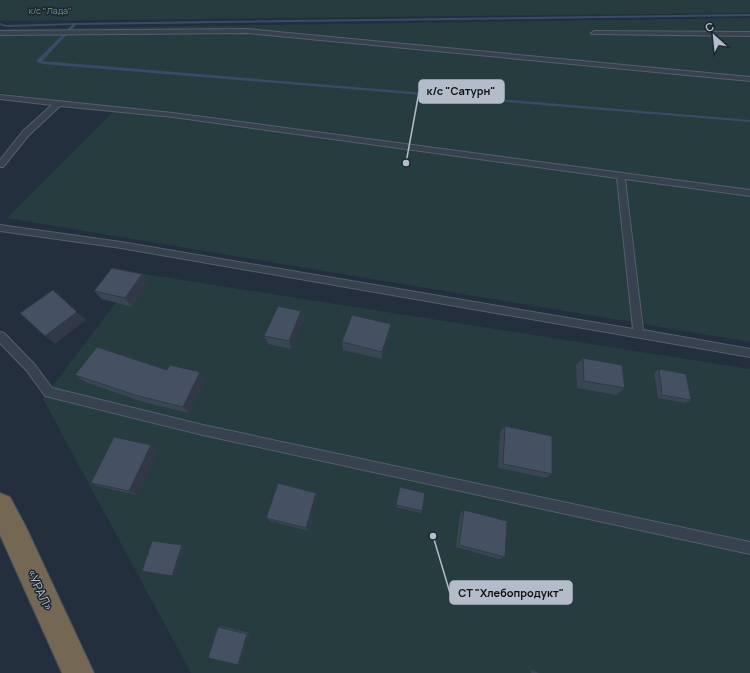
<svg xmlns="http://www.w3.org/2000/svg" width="750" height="673" font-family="Manrope,sans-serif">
<rect width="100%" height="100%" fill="#242f3e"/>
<path fill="#263c3f" d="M0,0h750v13l-750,8z
M750,18v324l-743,-124 110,-110 -117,-15v-64z
M138,273l612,96v304h-559l-148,-274z"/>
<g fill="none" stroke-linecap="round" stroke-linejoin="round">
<path fill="#394c67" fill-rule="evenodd" d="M750,14v2l-674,9 -34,36 708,59v2l-708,-58 -5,-2v-2l35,-35 -66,2 -6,-2v-2l6,2 69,-2z"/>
<g stroke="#565f6c" stroke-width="2">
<path id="lane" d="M247,29l503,48v4l-503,-48 -247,2v-4z
M594,31l156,1v4l-158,-2 -1,-1z
M0,95l173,18 577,77v6l-125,-17 18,151 107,19v8l-629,-109 -121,-17v-6l121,17 512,87 -16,-151 -444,-61 -113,-11 -31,29 -26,32h-3v-7l23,-29 29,-26 -52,-6z
M0,332l4,1 31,32 17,23 151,37 547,117v12l-547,-119 -154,-38 -4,-1 -18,-25 -27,-28z"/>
</g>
<g stroke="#434c59" stroke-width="2">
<path id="highway" d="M0,493l10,4 16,30 68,146h-32l-62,-138z"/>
</g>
<use href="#lane" fill="#38414e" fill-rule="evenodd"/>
<use href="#highway" fill="#746855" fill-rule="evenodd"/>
</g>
<path fill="#3b4654" d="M148,283l-16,24 -30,-8 -8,-8z
M301,311l3,9 -13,29 -23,-5 -4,-8z
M390,332l-8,27 -39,-9 -1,-8z
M583,358l42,30 -8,7 -40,-7 -1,-23z
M659,369l32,31 -6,3 -27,-5 -4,-25z
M167,370l39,9 -17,34 -46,-11 -58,-20 -10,-7z
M505,426l47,48 -6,4 -48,-10 2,-36z
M158,450l-20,45 -37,-8 -10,-4z
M400,487l22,24 -1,2 -25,-6z
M316,493l2,3 -9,35 -38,-10 -5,-3z
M464,510l41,47 -6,2 -43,-12 4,-33z
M221,626l29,7 -9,31 -3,1 -20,-38z
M531,670l8,3h-8z"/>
<path fill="#303945" d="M142,274l6,9 -16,24 -7,-9z
M301,311l3,9 -13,29 -2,-8z
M77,312l9,8 -31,24 -10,-8z
M391,324l-1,8 -8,27v-7z
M200,372l6,7 -17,34 -6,-6z
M151,445l7,5 -20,45 -9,-4z
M316,493l2,3 -9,35 -3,-3z
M182,545l4,1 -10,30h-4z
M250,633l-9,31 -3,1 9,-31z"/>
<path fill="#455162" stroke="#303945" d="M112,268l30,6 -17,24 -31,-7z
M53,290l24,22 -32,24 -25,-23z
M278,306l23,5 -12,30 -25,-5z
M352,315l39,9 -9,28 -40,-10z
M97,347l70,23 3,-5 30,7 -17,35 -48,-12 -60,-20z
M583,358l39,7 3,23 -41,-7z
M659,369l27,5 5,26 -29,-5z
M505,426l47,10v38l-49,-10z
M114,437l37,8 -22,46 -38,-8z
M278,483l38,10 -10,35 -40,-10z
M400,487l25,6 -3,18 -26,-6z
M464,510l43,11 -2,36 -46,-12z
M152,541l30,4 -10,31 -30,-5z
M218,627l29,7 -9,31 -30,-7z"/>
<g text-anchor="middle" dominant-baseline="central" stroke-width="3" stroke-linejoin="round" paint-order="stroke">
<g font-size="9" fill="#6b9a76" stroke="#1d2633">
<text x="50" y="10">к/с "Лада"</text>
</g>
<g font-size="12" fill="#b4bcc9" stroke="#1d2633">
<text transform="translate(40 590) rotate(65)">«УРАЛ»</text>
</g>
</g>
<path fill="none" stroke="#b4bcc9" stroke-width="1.5" d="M406 163L419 92M433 536L450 593"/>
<g fill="#b4bcc9" stroke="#1d2633" stroke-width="1.5">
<circle cx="406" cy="163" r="4"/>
<circle cx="433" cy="536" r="4"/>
</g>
<g fill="#b4bcc9" stroke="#b4bcc9" stroke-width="1.5">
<rect x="419" y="80" width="85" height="23" rx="4"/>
<rect x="450" y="581" width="122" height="23" rx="4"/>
</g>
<g font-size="11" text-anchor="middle" font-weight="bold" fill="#111">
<text x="461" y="95">к/с "Сатурн"</text>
<text x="511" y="597">СТ "Хлебопродукт"</text>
</g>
<g transform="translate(714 36) rotate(333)" stroke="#1d2633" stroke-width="3" paint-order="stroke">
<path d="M0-3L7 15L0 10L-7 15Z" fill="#b4bcc9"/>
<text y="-6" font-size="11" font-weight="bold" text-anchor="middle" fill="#b4bcc9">С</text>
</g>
</svg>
